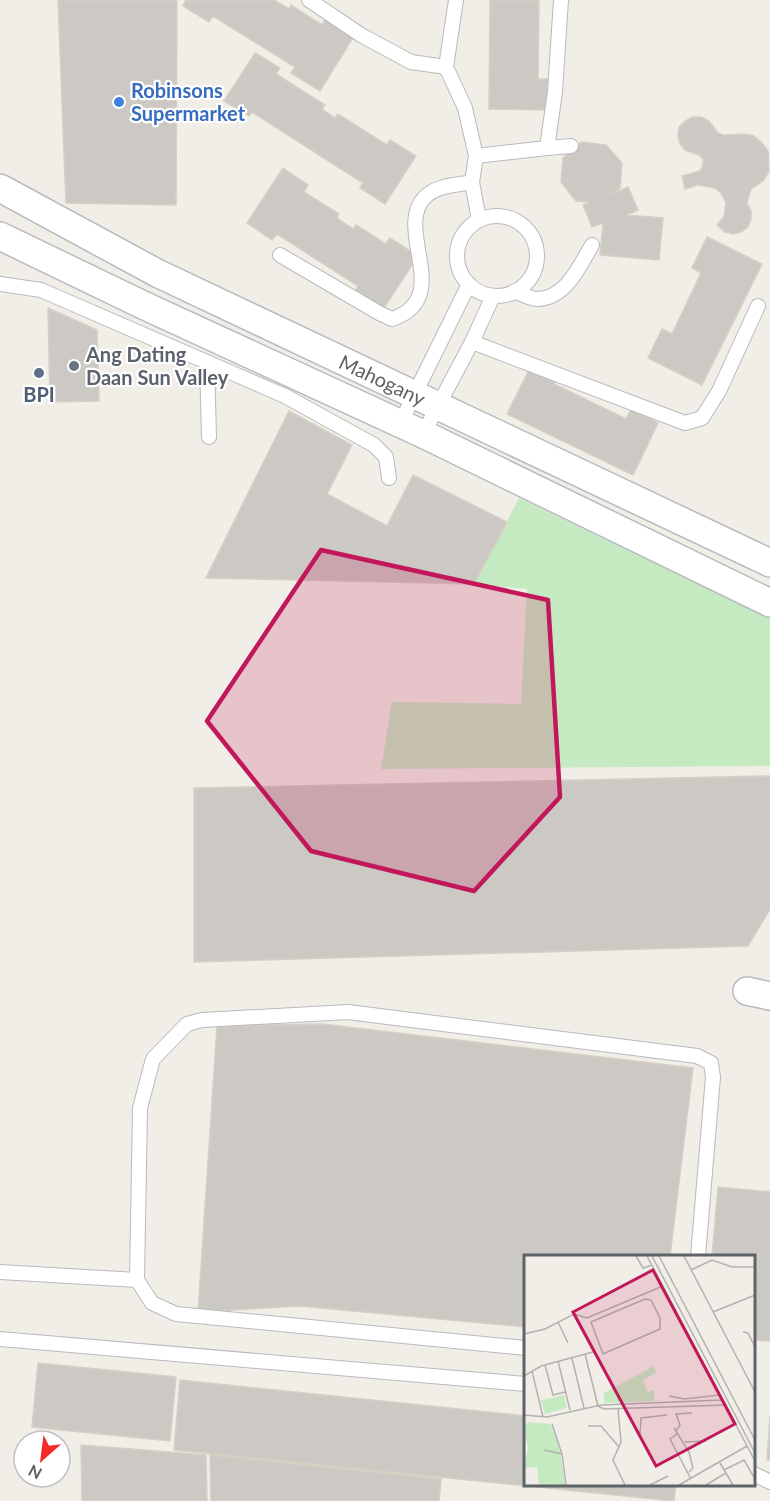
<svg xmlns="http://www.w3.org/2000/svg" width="770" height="1501" font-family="Lato,sans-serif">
<rect width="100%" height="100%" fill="#f1eee7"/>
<path fill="#c5eac2" d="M519,498l251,121v147l-389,3 11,-67 129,2 6,-115 -53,-5z"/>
<path fill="#ccc9c4" stroke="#d6cfc4" stroke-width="1.5" d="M58,0h119l-1,205 -110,-2z
M186,0h88l15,9 2,-4 31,20 4,-7 28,18 -34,55 -29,-18 4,-6 -82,-51 -4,6 -26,-16z
M490,0h49l-1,79h10l-1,31 -58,-1z
M255,53l25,15 -4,6 49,31 -3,4 13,9 3,-4 49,31 3,-5 26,16 -31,48 -25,-16 3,-5 -111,-71 -3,4 -25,-15z
M693,117h8l8,4 9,12 5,2 21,-1 10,2 8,7 6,8 1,20 -5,9 -13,9 -4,14 4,8v8l-3,8 -7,5 -8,2 -8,-2 -8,-7 7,-8 2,-14 -5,-10 -6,-5 -17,-3 -13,4 -3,-13 18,-5 3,-5v-7l-4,-4 -14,-5 -5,-6 -2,-8 1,-9 6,-6z
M581,142l25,3 16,18 -2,25 -8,6 16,-7 10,23 -12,5 37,3 -4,42 -59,-5 3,-32 -11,4 -9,-22 7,-3 -14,-1 -15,-19 2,-24z
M283,168l25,17 -4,7 35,22 -2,4 16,11 3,-4 30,19 4,-6 28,18 -36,55 -28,-18 4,-7 -81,-52 -5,6 -25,-17z
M707,237l55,27 -60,121 -54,-27 14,-29 10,5 29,-61 -9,-5z
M48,308l49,22 2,71 -49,1z
M530,368l26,12 -2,4 72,35 5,-10 27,14 -25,52 -126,-61z
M289,411l63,34 -25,49 60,32 26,-51 94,47 -33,62 -268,-6z
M770,776v133l-22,37 -554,16v-174z
M322,1024l371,44 -23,188h-144v71l-227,-21 -101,6 19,-286z
M718,1187l52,5v149l-16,-1v-84h-42z
M38,1363l138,14 -6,64 -138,-14z
M180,1380l346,36v68h150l-2,17 -500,-51z
M770,1416v44h-3z
M81,1445l125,10 1,46h-125z
M210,1455l231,24 -2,22h-228z"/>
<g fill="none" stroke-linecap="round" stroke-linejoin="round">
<g stroke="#b7babe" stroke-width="16">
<path id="lane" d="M309,0l52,35 50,27 35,5
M456,0l-10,67 19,41 11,48 -4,26 7,38
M547,148l24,-2
M476,156l71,-8 8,-56 6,-92
M457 256a40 40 0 1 1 80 0a40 40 0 1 1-80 0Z
M280,255l99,58 13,6c63,-21 1,-90 33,-122 12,-12 32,-12 47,-15
M0,284l41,6 244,106 89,49 12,12 3,21
M515,291c6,3 16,8 22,8 29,0 43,-34 55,-54
M472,342l213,81 17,-5 17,-27 39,-85
M207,362l2,75
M400,424l69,-140
M423,434l49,-92 21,-46
M0,1272l137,8
M0,1339l526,45
M526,1348l-350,-34 -24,-11 -15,-23 3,-172 13,-49 34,-35 15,-4 146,-8 349,44 14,7 2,14 -15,179
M754,1474l16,8"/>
</g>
<g stroke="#b7babe" stroke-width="30">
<g id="street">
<path id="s1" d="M0,188l157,85 613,290"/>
<path d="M0,236l143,69 280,129 347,169"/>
<path d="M747,991l23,5"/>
</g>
</g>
<use href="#lane" stroke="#fff" stroke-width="14"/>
<use href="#street" stroke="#fff" stroke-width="27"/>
</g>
<path fill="#c2185b" fill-opacity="0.2" stroke="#c2185b" stroke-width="4.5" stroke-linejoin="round" d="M321,550l227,50 12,197 -86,94 -163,-40 -104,-130z"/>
<circle fill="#3f7fe0" stroke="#fff" stroke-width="2" cx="119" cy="102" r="6"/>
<circle fill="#6b7280" stroke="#fff" stroke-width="2" cx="74" cy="366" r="6"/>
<circle fill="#5c6f8a" stroke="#fff" stroke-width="2" cx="39" cy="373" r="6"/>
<g text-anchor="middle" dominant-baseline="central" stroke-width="4.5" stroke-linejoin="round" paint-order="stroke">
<g font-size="20" font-weight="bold" fill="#366cbe" stroke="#fff" text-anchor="start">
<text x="131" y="90">Robinsons<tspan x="131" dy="23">Supermarket</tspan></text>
</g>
<g font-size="20" font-weight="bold" fill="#5b616d" stroke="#fff" text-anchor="start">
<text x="86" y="354">Ang Dating<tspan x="86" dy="23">Daan Sun Valley</tspan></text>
</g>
<g font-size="20" fill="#5e6368" stroke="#fff">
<text stroke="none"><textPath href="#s1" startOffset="428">Mahogany</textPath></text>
</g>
<g font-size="20" font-weight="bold" fill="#4e5e75" stroke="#fff">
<text x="39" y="394">BPI</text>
</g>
</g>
<g transform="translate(524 1255)">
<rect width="231" height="231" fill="#f1eee7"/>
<path d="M130,111l2,7 -13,7 5,12 6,-2v11l-50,2v-10zM40,140l3,13 -22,6 -4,-14zM4,167l22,2 9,21 6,40h-26l-2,-18 -13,1 4,-20 -4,-22z" fill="#c5eac2"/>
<path fill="none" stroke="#b2b2b0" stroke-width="1.5" d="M112,1l7,12 9,-3M123,1l108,205M128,1l103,197M135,1l96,184M160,1l71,136M167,15l21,-10 20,7h23M121,44l6,1 9,18v11l-57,25 -12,-32zM189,57l42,-17M34,67l10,21M219,77l5,1 7,14M0,79l21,-5 29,-15 13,4 76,-32M61,99l13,52M48,103l12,50M34,106l12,49M21,110l8,30 12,-3M8,116l11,46M0,121l17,-10 52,-14M145,141l15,3 36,-4M74,151l6,3 122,-4M94,154l3,33 -8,18 12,25M0,160l23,2 54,-12 121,-5M28,169l10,30 4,31M64,171h13l18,21M150,173l15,24 4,16 -4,4M152,176l4,-6 -4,-11 16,-1M116,179l1,-16 26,-3M153,179l-7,5 21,40M161,187l21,-1M20,195l18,4M196,208l13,22M200,215l20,-10 11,19M126,230l18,-9M155,230l68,-39M182,230l20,-12"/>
<path fill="#c2185b" fill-opacity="0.15" stroke="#c2185b" stroke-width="3" d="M129,15l82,154 -79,42 -83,-154z"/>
<rect width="231" height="231" fill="none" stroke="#5e6368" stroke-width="3"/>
</g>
<g transform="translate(42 1459) rotate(208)"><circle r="28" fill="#ffffff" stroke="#bfc1c3" stroke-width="1.5"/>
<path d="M0-4.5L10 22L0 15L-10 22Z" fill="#f42a2a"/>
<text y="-9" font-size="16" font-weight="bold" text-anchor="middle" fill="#5e6368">N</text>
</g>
</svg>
